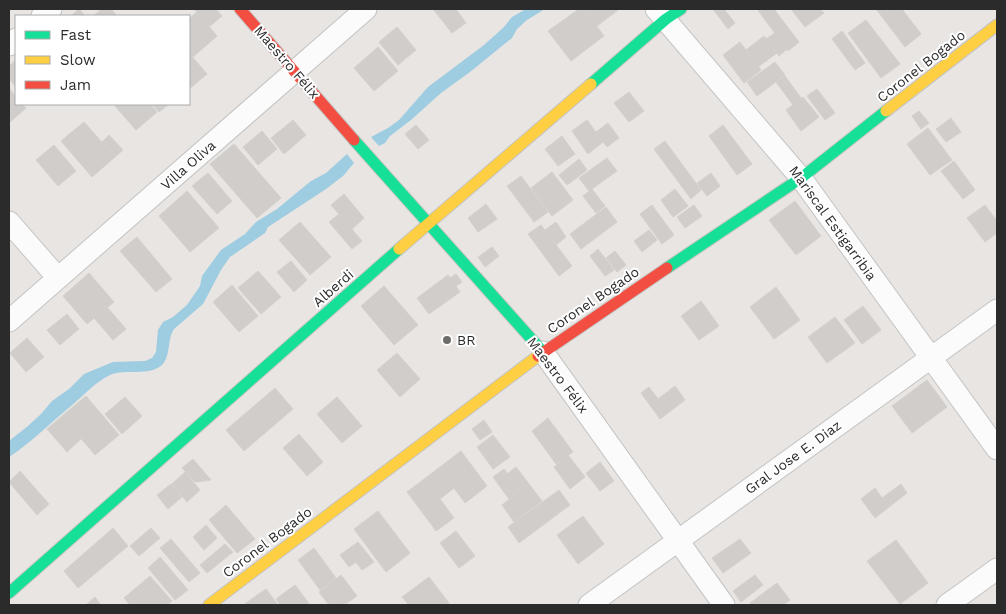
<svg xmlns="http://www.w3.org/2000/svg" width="1006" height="614" font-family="'Work Sans',sans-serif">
<rect width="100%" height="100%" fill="#e8e5e2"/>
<path fill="#9ecce1" d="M526,9h19l-18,11 -10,9 -5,9 -42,34 -29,21 -30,27 -21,16 -5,7 -6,3 -8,-9 17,-9 11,-8 29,-33 56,-42 20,-18 8,-10z
M347,154l7,9 -11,13 -17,13 -58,38 -3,6 -35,24 -9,13 -18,34 -29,25c-7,10 -3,27 -12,36 -14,12 -36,3 -52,10 -15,7 -27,21 -39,31 -21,17 -39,36 -62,51v-16l19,-15 13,-12 11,-13 17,-12 15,-15 29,-12 32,-1 7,-3 4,-6 2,-22 5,-8 10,-5 14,-12 13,-19 2,-10 19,-26 24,-16 11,-12 21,-13 34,-28 15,-8z"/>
<path fill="#d0cdcb" stroke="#d3d1ce" d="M79,9l6,7h-14z
M102,9h9l6,7h-24z
M196,9h20l6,7 -13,11 -14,-17z
M433,9h23l10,14 -14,10z
M579,9h5l20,27 -33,25 -23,-30z
M584,9h34v1l-21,16z
M713,9h11l11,14 -7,6z
M757,9h17l25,33 -11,9z
M791,9h29l4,4 -19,14z
M876,9h26l19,25 -16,13z
M197,12l20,24 -24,21 -4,-4v-34z
M866,20l34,44 -19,14 -33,-45z
M397,27l19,23 -18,15 -19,-23z
M842,31l23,32 -10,7 -23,-31z
M775,33l12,16 -8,7 -13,-17z
M764,36l13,17 -19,14 -12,-17z
M740,42l21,28 -17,13 -21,-28z
M378,47l20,24 -24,20 -20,-23z
M189,53l18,21 -18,15z
M16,60v27l-7,-8v-13z
M775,62l10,13 -28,21 -10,-14z
M785,76l16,22 -8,7 -17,-23z
M9,88l7,9v7h6l4,4 -17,15z
M817,89l18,24 -10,7 -18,-24z
M629,92l15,19 -15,11 -15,-19z
M803,97l16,20 -18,14 -15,-21z
M117,104h33l7,8 -21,18 -21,-24z
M152,104h17l-10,8z
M919,111l10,12 -8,6 -9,-13z
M951,118l10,14 -15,10 -10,-13z
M293,120l13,15 -22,19 -13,-16z
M587,120l16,22 -15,12 -16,-23z
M84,122l31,35 -23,20 -31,-36z
M608,123l11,15 -12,9 -11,-15z
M416,125l13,15 -11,9 -13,-15z
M723,125l29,39 -15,11 -28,-39z
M928,128l24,32 -22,15 -23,-31z
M262,131l15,18 -19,16 -15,-18z
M109,135l14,15 -8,7 -13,-15z
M562,136l13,18 -17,12 -13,-17z
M665,141l36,49 -10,9 -37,-50z
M234,144l47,54 -24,20 -47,-54z
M54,145l22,26 -18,15 -22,-26z
M607,158l10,13 -28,20 -10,-13z
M579,159l8,11 -20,15 -8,-10z
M954,161l21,29 -12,9 -22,-28z
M552,172l21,28 -21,16 -21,-28z
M208,173l24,28 -15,13 -25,-28z
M711,173l9,13 -13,10 -10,-13z
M521,176l27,36 -14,10 -27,-36z
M592,189l13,17 -9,7 -13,-17z
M675,189l13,17 -15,11 -12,-17z
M187,191l32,37 -29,24 -31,-36z
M344,194l20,24 -12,11 -21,-24z
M795,201l26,35 -25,19 -27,-35z
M486,204l11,15 -19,13 -10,-14z
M652,205l22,30 -12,9 -22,-30z
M694,205l8,11 -17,12 -8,-11z
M985,205l12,16v12l-12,9 -18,-24z
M606,207l11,15 -36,27 -11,-15z
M339,214l23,27 -10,8 -23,-27z
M300,222l31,35 -21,18 -31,-35z
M556,222l10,15 -10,8 -11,-15z
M541,225l31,41 -13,10 -31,-42z
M649,230l8,10 -15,12 -8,-11z
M137,237l35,42 -16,13 -36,-41z
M492,247l7,9 -14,11 -7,-10z
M598,249l16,21 -9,6 -15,-20z
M615,251l11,14 -9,7 -11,-14z
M291,261l16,19 -13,12 -17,-20z
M258,271l23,26 -20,17 -23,-26z
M89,273l25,29 -27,22 -24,-28z
M456,274l6,8 -6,4 -6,-8z
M448,275l12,17 -31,22 -12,-16z
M232,285l26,31 -19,16 -26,-30z
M384,286l34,39 -24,20 -33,-39z
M776,287l24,33 -26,19 -24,-32z
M701,301l18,25 -20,14 -18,-24z
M863,306l18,24 -19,14 -18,-24z
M107,307l19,22 -13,11 -19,-22z
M67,314l12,15 -19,16 -13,-15z
M835,317l20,26 -28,20 -19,-26z
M27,338l17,19 -18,15 -16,-19z
M397,353l23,26 -20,18 -23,-27z
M927,380l20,27 -35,26 -20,-27z
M675,386l10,14 -25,19 -19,-26 8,-6 9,12z
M275,388l18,21 -49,42 -18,-21z
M86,396l33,39 -24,20 -33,-39z
M125,397l17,19 -20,18 -17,-20z
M337,397l25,29 -20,17 -25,-29z
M62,416l19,23 -14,13 -20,-23z
M548,418l25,34 -17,12 -24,-33z
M484,420l8,12 -12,8 -8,-11z
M299,434l24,28 -16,14 -24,-28z
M493,435l17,22 -17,12 -16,-22z
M461,451l26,35 -22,17 -11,-15 -14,11 14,19 -18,13 -29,-39z
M568,455l17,22 -15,12 -16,-22z
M193,459l18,21 -16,2 -13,-14z
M600,462l14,19 -14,10 -14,-18z
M516,467l13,17 -9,7 -13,-17z
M504,469l16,22 -11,8 -16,-22z
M20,471l29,33 -12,11 -28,-33z
M185,472l15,18 -13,12 -15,-18z
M171,484l11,13 -14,12 -11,-14z
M529,484l13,17 -28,21 -12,-17z
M901,484l6,9 -32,25 -14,-19 14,-11 7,10z
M559,490l11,15 -51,38 -11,-16z
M226,505l29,34 -18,14 -28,-33z
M378,511l32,42 -24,19 -32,-43z
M583,516l21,28 -26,20 -21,-29z
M206,525l11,13 -13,12 -11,-13z
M113,528l15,18 -50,42 -14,-17z
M151,528l9,10 -21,18 -9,-10z
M456,531l19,25 -16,12 -19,-25z
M171,539l29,34 -11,9 -29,-34z
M740,539l11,14 -28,20 -11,-15z
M896,540l32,43 -28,21 -33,-43z
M358,542l16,20 -12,8 -6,-8 -7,5 -9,-12z
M225,544l8,8 -26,21 -7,-8z
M314,548l22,30 -16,12 -22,-30z
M160,557l28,33 -13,10 -27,-32z
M341,575l16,21 -13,9h-15l-10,-13z
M755,575l8,10 -22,17 -8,-11z
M150,576l22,25 -5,4h-37l-6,-7z
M429,577l20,26 -3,2h-37l-7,-8z
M777,583l13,17 -7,5h-31l-2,-2z
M295,585l15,20h-30l-4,-6z
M266,589l12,16h-35z
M95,597l6,8h-13l-1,-1z"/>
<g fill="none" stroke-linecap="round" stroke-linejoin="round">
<g stroke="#c4c4c4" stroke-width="23">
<path id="street" d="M656,9l145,169 196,271
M42,16l9,-7
M9,45l7,-6
M9,222l49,56
M9,321l357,-312
M543,352l181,253
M589,605l408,-295
M947,605l50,-36"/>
</g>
<g stroke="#c4c4c4" stroke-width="13">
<path id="fast" d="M591,84l75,-65 15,-10
M354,140l189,212
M667,268l134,-90 85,-67
M9,593l390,-344"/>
</g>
<g stroke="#c4c4c4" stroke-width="13">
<path id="slow" d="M886,111l111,-86
M399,249l192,-165
M209,605l329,-249"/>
</g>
<g stroke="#c4c4c4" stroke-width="13">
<path id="jam" d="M240,9l114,131
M538,356l129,-88"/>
</g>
<use href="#street" stroke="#fcfbfb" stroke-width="21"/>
<use href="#fast" stroke="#16e098" stroke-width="11"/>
<use href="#slow" stroke="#ffcf43" stroke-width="11"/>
<use href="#jam" stroke="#f24e42" stroke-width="11"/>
</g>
<circle fill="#6d6c6b" stroke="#fff" stroke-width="2" cx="447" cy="340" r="5"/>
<g text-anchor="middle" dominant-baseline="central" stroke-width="4" stroke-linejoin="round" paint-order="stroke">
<g font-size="14" fill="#2b2b2b" stroke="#fff">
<text transform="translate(287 62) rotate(49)">Maestro Félix</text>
<text transform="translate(921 66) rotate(-38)">Coronel Bogado</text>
<text transform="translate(188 165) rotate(-41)">Villa Oliva</text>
<text transform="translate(833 223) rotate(54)">Mariscal Estigarribia</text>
<text transform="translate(333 288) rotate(-41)">Alberdi</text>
<text transform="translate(593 300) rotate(-34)">Coronel Bogado</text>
<text transform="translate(558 375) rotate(53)">Maestro Félix</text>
<text transform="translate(793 457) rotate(-36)">Gral Jose E. Diaz</text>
<text transform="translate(267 542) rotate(-37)">Coronel Bogado</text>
</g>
<g font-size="14" fill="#2b2b2b" stroke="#fff" text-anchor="start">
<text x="457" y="340">BR</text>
</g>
</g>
<rect width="1006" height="614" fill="none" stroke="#2b2b2b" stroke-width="20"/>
<rect x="15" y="15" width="175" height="90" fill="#ffffff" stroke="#aaaaaa"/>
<rect x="25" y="31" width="25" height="8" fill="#16e098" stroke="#aaaaaa"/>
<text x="60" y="40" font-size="15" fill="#2b2b2b">Fast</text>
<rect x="25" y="56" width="25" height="8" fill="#ffcf43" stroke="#aaaaaa"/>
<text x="60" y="65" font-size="15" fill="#2b2b2b">Slow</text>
<rect x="25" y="81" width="25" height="8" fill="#f24e42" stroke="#aaaaaa"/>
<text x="60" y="90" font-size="15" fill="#2b2b2b">Jam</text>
</svg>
